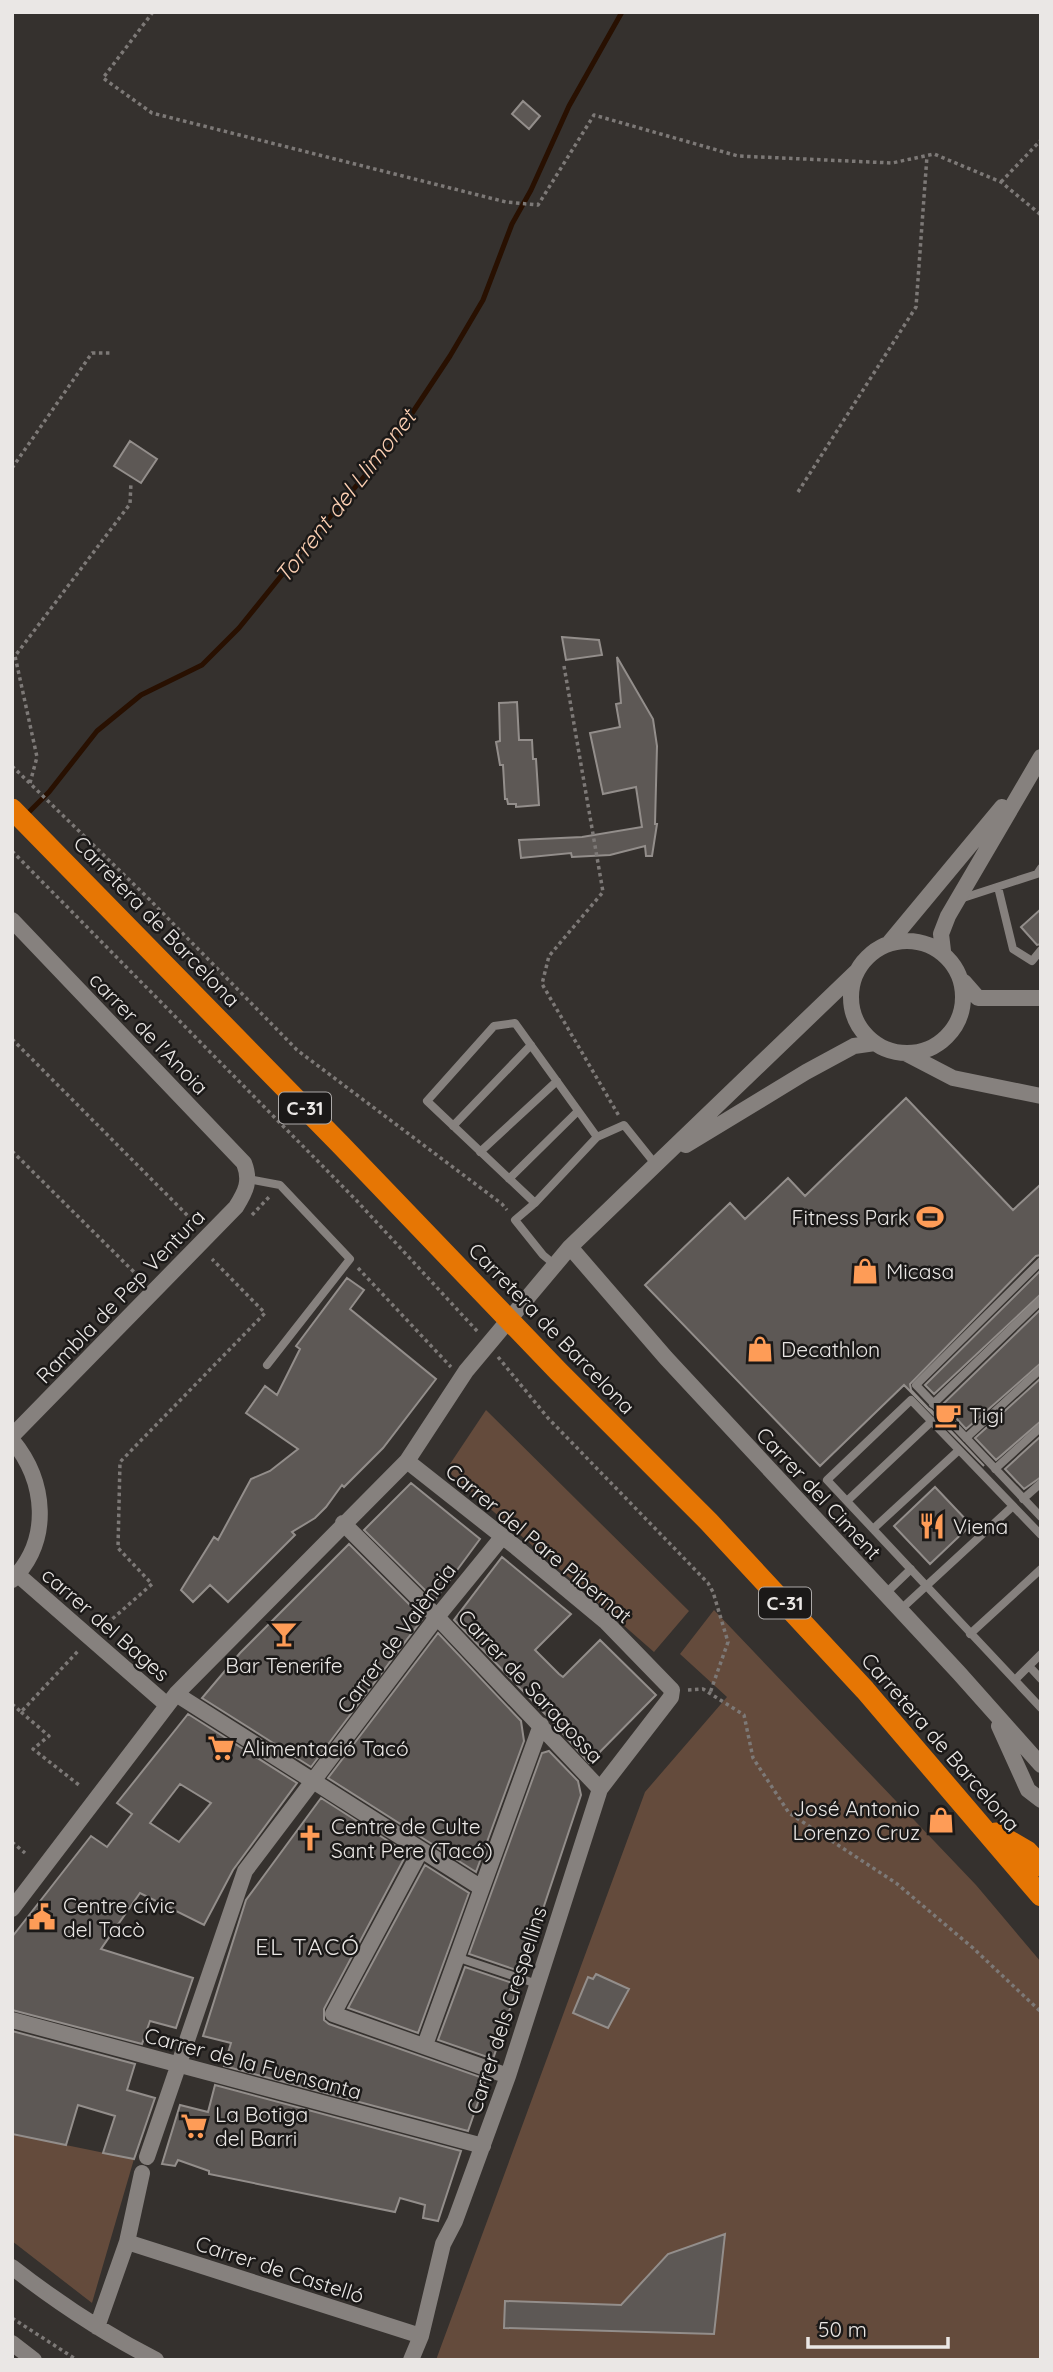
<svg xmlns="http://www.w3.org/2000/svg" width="1053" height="2372" font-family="Quicksand,sans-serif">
<rect width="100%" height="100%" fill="#35312e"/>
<path fill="#644b3c" d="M486,1410l203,201 -35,41 -208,-182z
M714,1610l262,275 65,77v398h-605l209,-568 82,-95 -47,-43z
M12,2134l122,25 -42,144 -80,-62z"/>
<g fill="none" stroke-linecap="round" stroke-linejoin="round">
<path stroke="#281001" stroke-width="5" d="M25,816l24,-24 48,-61 44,-36 61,-30 37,-37 67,-83 85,-100 59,-89 33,-56 29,-76 19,-34 38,-84 53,-94"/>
</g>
<path fill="#5d5855" stroke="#938e8b" stroke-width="2" fill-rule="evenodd" d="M523,101l17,15 -11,13 -17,-15z
M130,441l27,18 -16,24 -27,-17z
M562,637l37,3 3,15 -36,5z
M617,657l36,62 4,27 -2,78h2l-5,32h-6l-1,-10 -35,9 -38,2 -1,-4 -50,5 -2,-18 63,-3 60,-10 -6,-40 -33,7 -13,-61 30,-6 -4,-23 5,-1z
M517,702l2,38h13l1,19h3l3,46 -23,2v-3h-8l-1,-5h-2l-2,-34h-3l-4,-23 4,-1 -1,-38z
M1041,909v35l-4,1 -16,-18z
M906,1098l107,112 28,-26v71l-5,1 -126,128 1,6 17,18 3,2 53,56 -80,-81 -84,81 -175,-181 85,-82 15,16 43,-41 17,18z
M1041,1270v24l-107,100 -9,-9z
M347,1278l17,12 -14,19 86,70 -53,69 -39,39 -2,-2 -16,22 -11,11 -23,14 3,3 -67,67 -18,-17 -17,17 -12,-12 33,-53 4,3 33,-61 19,-8 28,-22 -52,-36 19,-27 12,9 23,-46 -4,-3z
M1041,1309v54l-75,66 -23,-25z
M1041,1378v43l-45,39 -21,-22z
M1041,1436v41l-17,12 -19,-20z
M411,1483l69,56 -45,61 -71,-70z
M935,1487l36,38 -41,39 -36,-38z
M349,1544l74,74 -112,149 -109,-69 38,-45z
M502,1557l69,57 -36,36 24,24 4,3 37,-37 56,55 -67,68 -39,-44 -96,-99z
M438,1633l83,88 3,20 -48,131 -148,-94z
M188,1714l109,69 -64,87 -29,55 -64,-32 -39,56 92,29 -17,50 -26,-7 -8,23 -130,-34v-73l79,-101 16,11 25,-33 -15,-11zM180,1784l31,19 -32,39 -29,-19z
M549,1751l29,30 3,14 -59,177 -53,-18 73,-201z
M321,1798l86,55 -83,156v11l5,4 157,55 -18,52 -244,-65 7,-23 -28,-7 43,-136z
M425,1865l44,28 -51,140 -70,-25z
M465,1967l53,18 -25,74 -55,-19z
M596,1974l33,15 -21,39 -35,-15 15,-36 5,2z
M12,2031l123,33 -8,26 28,8 -21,61 -31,-6 12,-37 -37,-11 -12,40 -54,-11z
M215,2085l246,66 -23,70 -15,-3 2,-13 -25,-7 -5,14 -186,-38v-3l-31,-11 -3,6 -13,-2 18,-59 28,7z
M725,2234l-11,100 -210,-6 1,-27 116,4 47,-51z"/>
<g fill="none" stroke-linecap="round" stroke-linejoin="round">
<path stroke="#7d7977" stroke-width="3.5" stroke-dasharray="3.5 3.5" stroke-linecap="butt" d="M153,12l-50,66 49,35 354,89 32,3 56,-90 144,41 154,7 42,-9 67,28 40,33
M1001,182l40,-42
M12,468l80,-115h18
M798,492l118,-185 11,-151
M564,666l39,226 -54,64 -7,28 77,132
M12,766l138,134 147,150 205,154 5,6
M30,783l7,-26 -22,-101 115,-152 1,-22
M12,851l344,349 122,132
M12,1039l184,185
M12,1151l130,129
M252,1215l19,-20
M358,1268l93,99
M498,1357l50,61 160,165 5,9 15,50 -18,51
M102,1628l50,-44 -34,-36 2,-86 145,-149 -53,-54
M688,1690l15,-1 41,26 9,43 36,55 107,70 77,65 68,64
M12,1704l9,8 58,-62
M21,1712l28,24 -16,13 46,36
M12,1842l13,11
M12,2318l65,42"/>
<path stroke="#86817e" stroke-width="8" d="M998,887l15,62 19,12 9,-11
M960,899l77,-25 4,-6
M515,1023l82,114 -62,66 -108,-102 67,-75z
M453,1126l78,-81
M597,1137l27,-12 32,40
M480,1152l77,-71
M248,1179l32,6 70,74 -83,106
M509,1179l69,-68
M535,1203l-20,17 28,35 12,10
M1041,1261l-125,124 125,132
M933,1404l108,-104
M966,1438l75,-69
M995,1469l46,-42
M1023,1499l18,-16
M847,1501l85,-80
M873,1529l86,-79
M1041,1535l-130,-135 -84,80 214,228
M885,1594l26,-25
M899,1611l114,-105
M970,1634l71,-65
M1029,1666l12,13
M1015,1680l26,-26
M456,1957l81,27"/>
<path stroke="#86817e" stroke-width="16" d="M12,920l232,243c7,18 2,28 -8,44l-224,229
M851 997a56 56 0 1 1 112 0a56 56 0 1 1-112 0Z
M889,943l113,-136
M943,951l-2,-17 7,-18 93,-159
M964,982l14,16h63
M905,1053l48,25 88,18
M686,1145l120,-73 48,-26 21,-3
M570,1247l96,111 293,315 82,92
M12,1440c34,41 40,100 0,140
M407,1461l109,86 89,74 67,69 -1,7 -71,92 -92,287 -53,145 -12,23 -22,92 -10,24
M343,1523l94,94 163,172
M17,1574l150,131
M176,1694l304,193
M999,1726l29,64 13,10
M421,1850l-88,164 175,62
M12,1909l164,-215 231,-233 59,-90 104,-124 286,-275
M12,2020l471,126
M425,2045l116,-320
M147,2157l98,-286 192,-254 66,-81
M127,2242l294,94
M12,2267c45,35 93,67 144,93
M97,2327l30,-85 15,-69
M12,2343l22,17"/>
<path stroke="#e67604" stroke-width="21" d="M12,809l328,335 218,227 151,151 156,168 176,206
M996,1833l31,18 14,15"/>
</g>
<defs>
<g id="stadium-bare" transform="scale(2.1)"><path d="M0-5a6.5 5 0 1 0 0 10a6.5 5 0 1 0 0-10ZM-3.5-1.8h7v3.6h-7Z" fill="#fe9c57" stroke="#1b1918" stroke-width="2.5" paint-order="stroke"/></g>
<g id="shop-bare" transform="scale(2.1)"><path d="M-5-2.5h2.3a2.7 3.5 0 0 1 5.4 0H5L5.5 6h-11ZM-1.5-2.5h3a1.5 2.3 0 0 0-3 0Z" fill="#fe9c57" stroke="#1b1918" stroke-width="2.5" paint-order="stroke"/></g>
<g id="cafe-bare" transform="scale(2.1)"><path d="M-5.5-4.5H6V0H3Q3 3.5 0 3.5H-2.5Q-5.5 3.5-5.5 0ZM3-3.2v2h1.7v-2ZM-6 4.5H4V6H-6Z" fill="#fe9c57" stroke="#1b1918" stroke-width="2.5" paint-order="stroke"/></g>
<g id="restaurant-bare" transform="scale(2.1)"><path d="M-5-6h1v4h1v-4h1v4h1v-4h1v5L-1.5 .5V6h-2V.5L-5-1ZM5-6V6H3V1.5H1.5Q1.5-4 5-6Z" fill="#fe9c57" stroke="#1b1918" stroke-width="2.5" paint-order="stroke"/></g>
<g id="bar-bare" transform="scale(2.1)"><path d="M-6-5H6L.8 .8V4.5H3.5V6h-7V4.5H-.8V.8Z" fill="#fe9c57" stroke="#1b1918" stroke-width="2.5" paint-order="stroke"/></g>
<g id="supermarket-bare" transform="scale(2.1)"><path d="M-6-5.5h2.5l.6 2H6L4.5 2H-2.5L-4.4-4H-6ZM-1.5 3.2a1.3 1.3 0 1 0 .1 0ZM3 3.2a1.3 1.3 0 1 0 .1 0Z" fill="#fe9c57" stroke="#1b1918" stroke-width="2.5" paint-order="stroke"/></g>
<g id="church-bare" transform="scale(2.1)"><path d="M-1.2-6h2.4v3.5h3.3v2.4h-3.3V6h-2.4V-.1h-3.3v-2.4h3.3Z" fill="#fe9c57" stroke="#1b1918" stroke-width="2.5" paint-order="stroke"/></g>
<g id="civic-bare" transform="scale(2.1)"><path d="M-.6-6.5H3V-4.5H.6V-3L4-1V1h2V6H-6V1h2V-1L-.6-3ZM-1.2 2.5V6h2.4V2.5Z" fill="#fe9c57" stroke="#1b1918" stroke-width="2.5" paint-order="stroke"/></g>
</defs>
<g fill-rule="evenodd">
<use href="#stadium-bare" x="930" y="1217"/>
<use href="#shop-bare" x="865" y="1271"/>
<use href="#shop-bare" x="760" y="1349"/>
<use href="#cafe-bare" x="948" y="1415"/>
<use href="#restaurant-bare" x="932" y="1526"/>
<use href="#bar-bare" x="284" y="1634"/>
<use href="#supermarket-bare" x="221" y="1748"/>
<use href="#shop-bare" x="941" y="1820"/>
<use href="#church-bare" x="310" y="1838"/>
<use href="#civic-bare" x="42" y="1917"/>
<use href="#supermarket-bare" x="194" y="2126"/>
</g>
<g text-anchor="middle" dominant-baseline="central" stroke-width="5" stroke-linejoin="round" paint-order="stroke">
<g fill="#1b1918" stroke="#aca9a8" stroke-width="2">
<rect x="279" y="1092.5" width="52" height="31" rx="5"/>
<rect x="759" y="1587.5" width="52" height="31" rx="5"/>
</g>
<g font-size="19" font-weight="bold" fill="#eae7e5">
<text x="305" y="1108">C-31</text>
<text x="785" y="1603">C-31</text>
</g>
<g font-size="21" fill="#eae7e5" stroke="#1b1918">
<text transform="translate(157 921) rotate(46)">Carretera de Barcelona</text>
<text transform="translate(149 1033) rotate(46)">carrer de l'Anoia</text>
<text transform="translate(120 1296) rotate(-46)">Rambla de Pep Ventura</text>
<text transform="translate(552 1328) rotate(46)">Carretera de Barcelona</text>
<text transform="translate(819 1493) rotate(47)">Carrer del Ciment</text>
<text transform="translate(539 1543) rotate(40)">Carrer del Pare Pibernat</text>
<text transform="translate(106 1624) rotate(41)">carrer del Bages</text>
<text transform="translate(396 1638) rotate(-53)">Carrer de València</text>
<text transform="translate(531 1686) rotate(47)">Carrer de Saragossa</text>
<text transform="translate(941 1742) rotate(49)">Carretera de Barcelona</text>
<text transform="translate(506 2010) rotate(-72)">Carrer dels Crespellins</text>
<text transform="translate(253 2063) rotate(15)">Carrer de la Fuensanta</text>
<text transform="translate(280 2269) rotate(18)">Carrer de Castelló</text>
</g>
<g font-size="21" fill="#eae7e5" stroke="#1b1918" text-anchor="start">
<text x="909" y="1217" text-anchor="end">Fitness Park</text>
<text x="886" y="1271">Micasa</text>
<text x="781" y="1349">Decathlon</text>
<text x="969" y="1415">Tigi</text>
<text x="953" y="1526">Viena</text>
<text x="284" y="1665" text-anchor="middle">Bar Tenerife</text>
<text x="242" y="1748">Alimentació Tacó</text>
<text x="920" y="1808" text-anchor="end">José Antonio<tspan x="920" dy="24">Lorenzo Cruz</tspan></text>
<text x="331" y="1826">Centre de Culte<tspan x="331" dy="24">Sant Pere (Tacó)</tspan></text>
<text x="63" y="1905">Centre cívic<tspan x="63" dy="24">del Tacò</tspan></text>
<text x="215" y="2114">La Botiga<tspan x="215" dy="24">del Barri</tspan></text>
</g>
<g font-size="23" font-style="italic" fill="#fccfb2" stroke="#1b1918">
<text transform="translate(345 496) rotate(-52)">Torrent del Llimonet</text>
</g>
<g font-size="23" letter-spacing="2" fill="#eae7e5" stroke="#1b1918">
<text x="308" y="1946">EL TACÓ</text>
</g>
</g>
<rect width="1053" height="2372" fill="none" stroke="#eae7e5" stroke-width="28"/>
<path d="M808 2337v10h140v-10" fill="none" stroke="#eae7e5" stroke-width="3.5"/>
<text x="818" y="2337" font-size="21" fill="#eae7e5" stroke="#1b1918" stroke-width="5" paint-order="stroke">50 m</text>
</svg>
